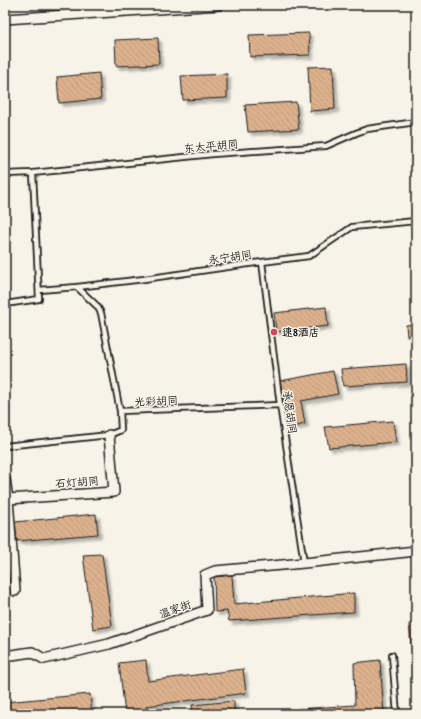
<svg xmlns="http://www.w3.org/2000/svg" width="421" height="719" font-family="'Patrick Hand','LXGW WenKai TC',sans-serif">
<defs>
<pattern id="building-back-hatch" width="6" height="6" patternUnits="userSpaceOnUse"><rect width="6" height="6" fill="#dcb18d"/><path d="M-1 5l2 2M0 0l6 6M5-1l2 2" fill="none" stroke="#bc9879"/></pattern>
<filter id="shadow"><feDropShadow dx="3.5" dy="3.5" stdDeviation="1" flood-color="#0004"/></filter>
</defs>
<rect width="100%" height="100%" fill="#f7f3e8"/>
<filter id="ink" filterUnits="userSpaceOnUse"><feTurbulence type="fractalNoise" baseFrequency=".025" numOctaves="2"/><feDisplacementMap in="SourceGraphic" scale="8" xChannelSelector="R" yChannelSelector="G"/><feConvolveMatrix kernelMatrix="1 2 1 2 8 2 1 2 1" color-interpolation-filters="sRGB"/></filter>
<g filter="url(#ink)">
<path fill="url(#building-back-hatch)" stroke="#1c1c1c" filter="url(#shadow)" d="M309,33l1,22 -60,2 -1,-22z
M158,38l1,26 -43,2 -1,-26z
M333,66l2,43 -25,2 -2,-44z
M99,73l2,26 -42,4 -2,-26z
M227,74v24l-44,2 -2,-24z
M296,102l3,27 -51,3 -3,-27z
M326,307l2,19 -52,6 -2,-19z
M416,324v12h-9l-1,-11z
M406,364l1,18 -64,4 -2,-17z
M333,371l5,23 -37,7 4,23 -17,4 -8,-47z
M393,421l3,21 -67,6 -4,-21z
M96,514l2,20 -81,7 -2,-19z
M102,554l10,72 -19,3 -10,-74z
M232,575l2,29 120,-11v19l-125,9 -2,-10 -12,1 -1,-35z
M416,623v41h-3l-4,-40z
M146,660l2,21 95,-12 3,24 -100,13 1,8h-22l-6,-51z
M380,660l4,54h-85l-1,-5 57,-4 -1,-42z
M90,694l2,20h-87v-12z
M234,701v13h-41l-1,-9z"/>
<g fill="none" stroke-linecap="round" stroke-linejoin="round">
<g stroke="#1c1c1c" stroke-width="8">
<path id="service" d="M5,174l28,-1 180,-19 113,-8 30,-13 11,-4 49,-7
M262,262l18,143 24,158
M77,287l20,19 4,7 19,98 160,-6
M39,290l38,-3 67,-8 118,-17 47,-6 43,-29 64,-6
M5,304l34,-5 -6,-126
M5,446l104,-11 12,-5 -1,-19
M392,655l5,59"/>
</g>
<g stroke="#1c1c1c" stroke-width="12">
<path id="minor" d="M5,19l214,-14
M5,479l3,20 7,92
M8,499l106,-7 -5,-57
M5,656l27,-4 12,7 65,-15 98,-34 -2,-35 10,-4 89,-8 112,-12"/>
</g>
<use href="#service" stroke="#f7f3e8" stroke-width="4.5"/>
<use href="#minor" stroke="#f7f3e8" stroke-width="9"/>
</g>
</g>
<circle fill="#d1495b" stroke="#f7f3e8" stroke-width="1.5" cx="274" cy="332" r="4"/>
<g text-anchor="middle" dominant-baseline="central" stroke-width="3" stroke-linejoin="round" paint-order="stroke">
<g font-size="11" fill="#1c1c1c" stroke="#f7f3e8">
<text transform="translate(211 146) rotate(-5)">东太平胡同</text>
<text transform="translate(230 257) rotate(-8)">永宁胡同</text>
<text transform="translate(156 401) rotate(-2)">光彩胡同</text>
<text transform="translate(290 412) rotate(82)">承恩胡同</text>
<text transform="translate(77 482) rotate(-4)">石灯胡同</text>
<text transform="translate(175 609) rotate(-19)">温家街</text>
</g>
<g font-size="11" font-weight="bold" fill="#1c1c1c" stroke="#f7f3e8" text-anchor="start">
<text x="282" y="332">速8酒店</text>
</g>
</g>
<rect width="421" height="719" fill="none" stroke="#f7f3e8" stroke-width="20"/>
<rect x="10" y="10" width="401" height="699" fill="none" stroke="#1c1c1c" stroke-width="1.5" filter="url(#ink)"/>
</svg>
